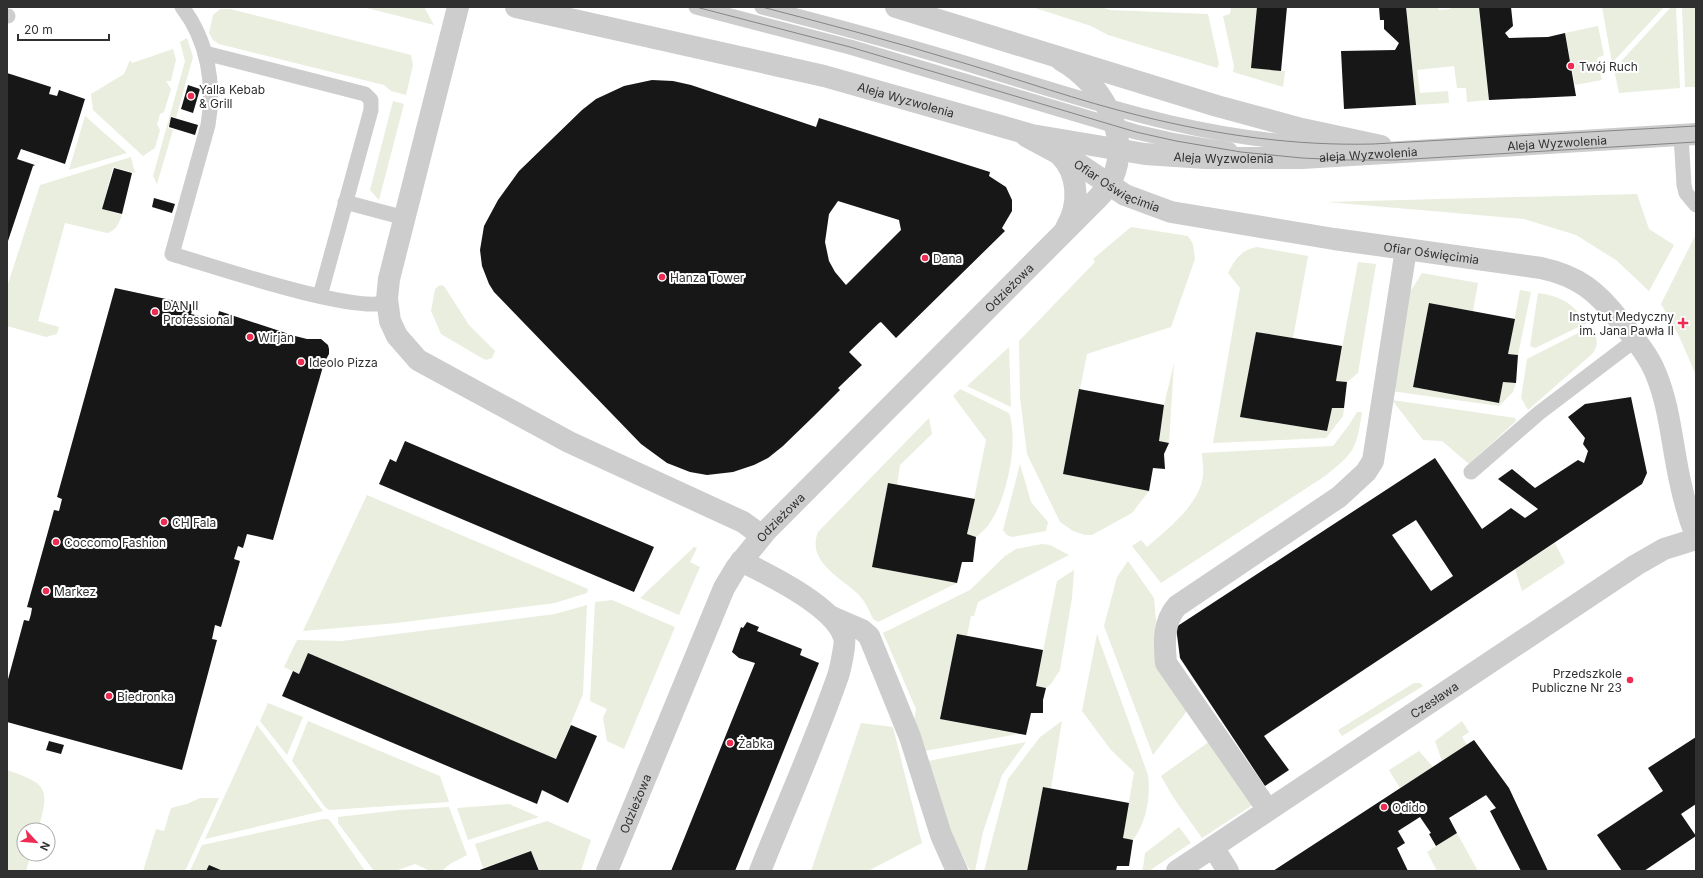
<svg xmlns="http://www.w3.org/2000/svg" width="1703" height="878" font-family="Inter,sans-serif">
<rect width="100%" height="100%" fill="#fff"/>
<path fill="#e9eede" d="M363,7h61l10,18z
M1032,7h69l9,3 98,4 11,50 -2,4 -3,-1 -106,-32 -17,-9z
M1231,7h26l24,64h4l-2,16 -50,-15 1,-6 -11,-50 7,-2z
M1406,7h32l1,3 11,-1v-2h29l10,93 -22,2 -1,-14h-9l-3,-22 -37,4 3,23 28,-2 1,12 -33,2z
M1602,7h62l-52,56z
M1671,7h5l4,81 -61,5 -5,-24z
M1682,7h14v80h-11z
M220,9h10l181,46 2,10 -7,30 -15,-4 -7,-6 -165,-41 -6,-4 -4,-7 4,-18z
M1598,26l6,29 -7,3 5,22 -27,5 -10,-52z
M187,38l6,19 -17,61 -5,-2 -3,12 5,2 -16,54 -4,-8 32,-115 -5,-19z
M173,49l3,11 -5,21h-5l5,8 -7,23 -4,2 -3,10 3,6 -5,18 -12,8 -50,-46 -2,-16 33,-20 6,-14 2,3z
M393,101l11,3 -25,96 -9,-10z
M85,116l42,37 -58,17z
M131,157l4,16 -22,-6 -11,42 20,6c-3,8 -6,16 -15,18l-42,-10 -27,98 21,6 -2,7 -11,3 -39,-11v-39l33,-102z
M1637,194l12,35 25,16 -25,46 -33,-31 -40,-25 -52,-16 -197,-17z
M1131,227l57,9 5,8 2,15 -24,68 -84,27 -24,120 86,17 -17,22 -40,22h-7l-12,-4 -13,-9 -33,-68 -7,-57 -1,-56 76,-79 -2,-3z
M1696,234v141l-17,-39 -18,-32z
M1257,247l51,9 -15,82 -37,-6 -15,85 86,14 5,-23h12l-1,8 -17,22 -113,5 27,-155 -12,-15c7,-14 13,-23 29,-26z
M1358,262l18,2 -18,109 -11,9 -11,-1z
M1422,273l56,10 -5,28 -44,-8 -16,84 86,16 4,-21 13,1 -3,9 -14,14 -108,-15 17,-96z
M440,285l4,1 25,39 26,26 -3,7 -6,2 -6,-3 -39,-23 -10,-23 4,-22z
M1520,290l11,2 -13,63 -10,-1z
M1538,293c26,4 33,10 49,30l-52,25 -5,-2z
M1590,327c7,10 10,17 2,27l-64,56 -7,-12 6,-39z
M1009,347l2,60 -44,-21z
M1174,363l-5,80 -10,-2 5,-36z
M960,389l49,24c10,28 -2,84 -18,108 -4,7 -9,11 -15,16l-9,-3 19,-94 -33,-44z
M1392,400l123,18 1,3 -47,43 -27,-23 -19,-1z
M1357,412h5c-6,38 -7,40 -37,64l-164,107 -29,-37 9,-6 6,7c20,-17 54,-44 56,-72 1,-7 -1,-15 -1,-22l131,-7 16,-21z
M929,418l3,16 -32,31 -3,20 -9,-2 -16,84 85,16 -79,39 -5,-3c-4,-9 -7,-16 -14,-24 -17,-17 -53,-33 -41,-63z
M1020,464l11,38 17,20 -2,9 -34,6 -5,-2 -4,-5z
M367,495l221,94 -1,4 -32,10 -158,20 -94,8z
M1555,543l10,20 -43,28 -7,-22z
M1042,544l8,1 19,10 -91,47 -4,14h-3l-4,20 -10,-1 -16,84 77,15 -93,17 -11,-30 2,-12 -33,-76 87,-43 35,-34 11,-7z
M694,547l3,1 -7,14 10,5 -21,48 -39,-17z
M1128,561l26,37 3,34 33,75 -37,48 -49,-129 13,-49z
M1074,570l-2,28 -12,72 -9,14 -5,4 -10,-2 21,-105z
M612,600l63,27 -51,122 -17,-8 -4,-23 4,-9 -17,-8 5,-99z
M587,605l-4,89 -27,65 -248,-106 -9,21 -15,-7 13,-27 44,1 214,-27z
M1097,634l51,141c3,22 -2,48 -15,65l-10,-2 11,-66 -23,-22 -29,-39z
M1414,683h6l3,3 -81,50 -4,-6z
M268,703l35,14 -16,38 -27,-34z
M308,721l132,55 9,26 -120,8 -4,-3 -33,-46z
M1062,721l-11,67 -8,-1 -16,84h-43l24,-92 32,-42z
M1462,721l7,11 -7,5 5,8 -25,16 -7,-20z
M861,723l32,4 29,116 -54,28h-57z
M257,725l66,86 -118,28z
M1210,741l44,63 -52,34 -29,-41 -12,-21z
M1026,742l-24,33 -19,57 -8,39h-5l-18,-37 -24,-73z
M1419,751l14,16 -33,21 -11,-18z
M7,770c41,14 43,18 31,60h-14v24h7l-5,17h-19z
M200,798h19l-34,73h-42l13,-42 8,2 7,-23 16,-4z
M509,804l30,13 -71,23 -11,-32z
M449,807l18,48 -17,9 -8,7h-12l-15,-7 -20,7h-21l-36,-48v-6l61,-7z
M323,819h5l4,4 33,48h-142l-14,-6 -3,6h-16l12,-26z
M547,821l44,19 -10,31h-42l-8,-20 -48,17 -8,-24z
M1179,827l12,16 -42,28h-8l2,-3 2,-15z
M1457,833l21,38h-41l-10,-19z"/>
<path fill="#171717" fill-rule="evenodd" d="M1257,7h30l-6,64 -30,-3z
M1379,7h27l10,98 -72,4 -3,-58 54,-1 4,-7 -15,-14v-9h-4z
M1479,7h32l2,19 -8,7 4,5 39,-1 17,-4 11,63 -87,4z
M7,73l44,14 -2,7 8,2 2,-6 26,9 -20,65 -44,-15 -4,10 18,6 -2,1 -26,78z
M652,80l21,1 18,4 125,42 3,-9 171,54 -1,4 17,11 6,13v11l-10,17 3,3 -109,107 -15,-16 -2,1 -30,29 13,13 -24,23 2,2 -24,24 -33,32 -15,12 -14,7 -21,7 -26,3 -17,-3 -23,-9 -26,-19 -147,-152 -5,-8 -7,-18 -2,-16 4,-24 14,-26 21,-29 63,-61 14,-11 28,-13zM838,201l61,19 2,10 -55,55 -11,-13 -6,-11 -4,-19 4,-28z
M188,85l12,4 -7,24 -12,-4z
M171,117l27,8 -3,10 -26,-8z
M114,168l18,5 -10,41 -20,-5z
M154,198l21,6 -3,9 -20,-6z
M115,288l79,17 -3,9 26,6 2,-9 76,25 12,3h14l7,6 1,4v5l-5,9 -51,177 -26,-6 -4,14 -5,-2 -4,13 6,2 -19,66 -6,-2 -3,14 5,1 -35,130 -175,-48v-39l17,-63 5,1 2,-7 1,-6 -5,-1 27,-97 5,1 3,-12 -5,-2z
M1429,303l86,16 -7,35 10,1 -2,28 -13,-1 -4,21 -86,-16z
M1256,332l86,14 -6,35 11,1 -3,26h-12l-5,23 -87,-14z
M1079,389l85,16 -5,36 10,2 -5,11 1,15 -12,-1 -4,23 -86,-17z
M1631,397l16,76 -5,11 -209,140 -169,112 25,34 -24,16 -85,-128 -4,-31 259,-169 47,71 29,-21 14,10 13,-9 -40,-30 14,-10 23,19 43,-28 6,3 4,-12 -5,-7 2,-6 -17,-21 17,-13zM1416,520l37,56 -22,15 -39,-56z
M405,441l249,106 -20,45 -255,-108 11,-25 6,3z
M888,483l87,16 -8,35 9,3 -3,25h-11l-5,21 -85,-16z
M747,622l12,5 -2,4 45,18 -2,6 19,8 -84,208h-64l84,-208 -16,-5 -7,-6 9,-25 2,1z
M957,634l86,16 -7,36 10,2 -3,12v13h-12l-5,22 -86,-16z
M308,653l248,106 15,-34 26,11 -29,67 -26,-13 -5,14 -255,-108 11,-25 6,3z
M1696,737v67l-15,10 15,22 -52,35h-22l-25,-36 66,-44 -15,-23z
M1474,740l35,48 39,83h-27l-31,-60 6,-3 -10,-13 -37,23 8,15 -21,13 -7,-12 2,-1 -11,-16 -22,14 7,12 -8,5 11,23h-135z
M49,741l15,4 -3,9 -15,-4z
M1043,787l86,16 -6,35 10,2 -4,26h-12l-1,5h-89z
M531,851l8,20h-62z
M209,865l14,6h-17z"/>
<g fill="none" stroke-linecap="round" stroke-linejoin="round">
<path stroke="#cdcdcd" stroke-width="15" d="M182,7c26,34 33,77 26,118l-36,129c38,11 185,61 215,48
M696,7l154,40 286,85 40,9 54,9
M762,7c74,19 148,39 222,62 113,35 228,74 348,75
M7,16h1
M205,53l160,41 6,6v10l-51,186
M1681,135l3,50 2,8 10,12
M345,202l60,16
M1471,472l68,-59 96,-73"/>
<path stroke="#cdcdcd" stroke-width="22" d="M832,617l30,13 7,6 41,101 31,98 16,36"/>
<g stroke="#cdcdcd" stroke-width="22">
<path d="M458,7l-69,272 -2,20 3,22 7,15 21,24 151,82 174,80 19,14"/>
<path id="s1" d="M1026,136l54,29 45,30 46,17 163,27 207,29c37,8 56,23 79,53 13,16 28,33 36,53 14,34 16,71 24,107 4,19 9,37 16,55"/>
<path d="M1059,154c20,19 21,51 7,74"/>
<path d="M741,561c28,14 93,45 103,76 2,6 -4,33 -6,39 -23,66 -52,130 -78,195"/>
<path d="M1268,810l-102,-147c-2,-20 -3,-41 11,-57l162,-109 27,-25 7,-11 33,-212"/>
<path d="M1213,847l15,24"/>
<path id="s2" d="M607,871l117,-283 12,-20 30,-37 326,-327c8,-8 16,-16 21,-27 19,-44 -14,-96 -52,-117"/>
<path id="s3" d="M1177,871l459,-306 28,-16 32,-10"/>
</g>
<g stroke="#cdcdcd" stroke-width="22">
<path id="s4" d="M516,7l308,69 208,59 113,19 60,4h97l394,-24"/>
<path d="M896,7l321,99 85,23 79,17"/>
</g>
<path stroke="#858585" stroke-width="1" d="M696,7l154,40 286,85 40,9 65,11 61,6 44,2h50l300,-18
M762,7c65,17 130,34 195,54 61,18 122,40 184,55 76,19 154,30 232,28l323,-18"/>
</g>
<g fill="#ee2c53" stroke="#fff" stroke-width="1.5">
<circle cx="1571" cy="66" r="4"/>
<circle cx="191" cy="96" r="4"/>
<circle cx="925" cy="258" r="4"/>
<circle cx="662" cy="277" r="4"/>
<circle cx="155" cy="312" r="4"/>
<path d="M1681 317h4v4h4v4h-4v4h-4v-4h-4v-4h4z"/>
<circle cx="250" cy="337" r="4"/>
<circle cx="301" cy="362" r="4"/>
<circle cx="164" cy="522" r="4"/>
<circle cx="56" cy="542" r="4"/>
<circle cx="46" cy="591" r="4"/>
<circle cx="1630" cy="680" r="4"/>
<circle cx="109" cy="696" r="4"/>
<circle cx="730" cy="743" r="4"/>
<circle cx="1384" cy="807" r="4"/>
</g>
<g text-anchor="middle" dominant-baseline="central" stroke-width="4" stroke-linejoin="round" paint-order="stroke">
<g font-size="12" fill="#303030" stroke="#fff" text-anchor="start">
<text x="1579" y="66">Twój Ruch</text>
<text x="199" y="89">Yalla Kebab<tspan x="199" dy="14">&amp; Grill</tspan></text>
<text x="933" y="258">Dana</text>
<text x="670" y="277">Hanza Tower</text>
<text x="163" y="305">DAN II<tspan x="163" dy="14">Professional</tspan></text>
<text x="1674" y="316" text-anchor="end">Instytut Medyczny<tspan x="1674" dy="14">im. Jana Pawła II</tspan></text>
<text x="258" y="337">Wirjan</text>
<text x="309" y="362">Ideolo Pizza</text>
<text x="172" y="522">CH Fala</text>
<text x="64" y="542">Coccomo Fashion</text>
<text x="54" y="591">Markez</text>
<text x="1622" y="673" text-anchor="end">Przedszkole<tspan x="1622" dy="14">Publiczne Nr 23</tspan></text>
<text x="117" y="696">Biedronka</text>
<text x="738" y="743">Żabka</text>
<text x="1392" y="807">Odido</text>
</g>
<g font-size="12" fill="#303030" stroke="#fff">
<text stroke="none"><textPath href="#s4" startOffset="401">Aleja Wyzwolenia</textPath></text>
<text stroke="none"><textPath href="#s4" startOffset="1059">Aleja Wyzwolenia</textPath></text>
<text stroke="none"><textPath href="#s4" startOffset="870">aleja Wyzwolenia</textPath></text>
<text stroke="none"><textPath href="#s4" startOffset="725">Aleja Wyzwolenia</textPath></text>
<text stroke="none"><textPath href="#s1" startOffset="104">Ofiar Oświęcimia</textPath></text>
<text stroke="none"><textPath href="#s1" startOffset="428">Ofiar Oświęcimia</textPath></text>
<text stroke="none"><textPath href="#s2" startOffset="721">Odzieżowa</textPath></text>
<text stroke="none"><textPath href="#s2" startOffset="397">Odzieżowa</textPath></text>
<text stroke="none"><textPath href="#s3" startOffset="309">Czesława</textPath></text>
<text stroke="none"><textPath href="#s2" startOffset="73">Odzieżowa</textPath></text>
</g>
</g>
<rect width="1703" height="878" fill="none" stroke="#303030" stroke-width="16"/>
<g transform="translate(36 842) rotate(116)"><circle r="19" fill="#ffffff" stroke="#acacac"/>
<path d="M0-3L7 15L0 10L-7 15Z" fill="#ee2c53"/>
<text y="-6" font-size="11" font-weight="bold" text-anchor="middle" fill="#303030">N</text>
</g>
<path d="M18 34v6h91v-6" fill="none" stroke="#303030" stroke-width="2"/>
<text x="24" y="34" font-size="12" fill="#303030" stroke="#ffffff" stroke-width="3" paint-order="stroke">20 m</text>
</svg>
